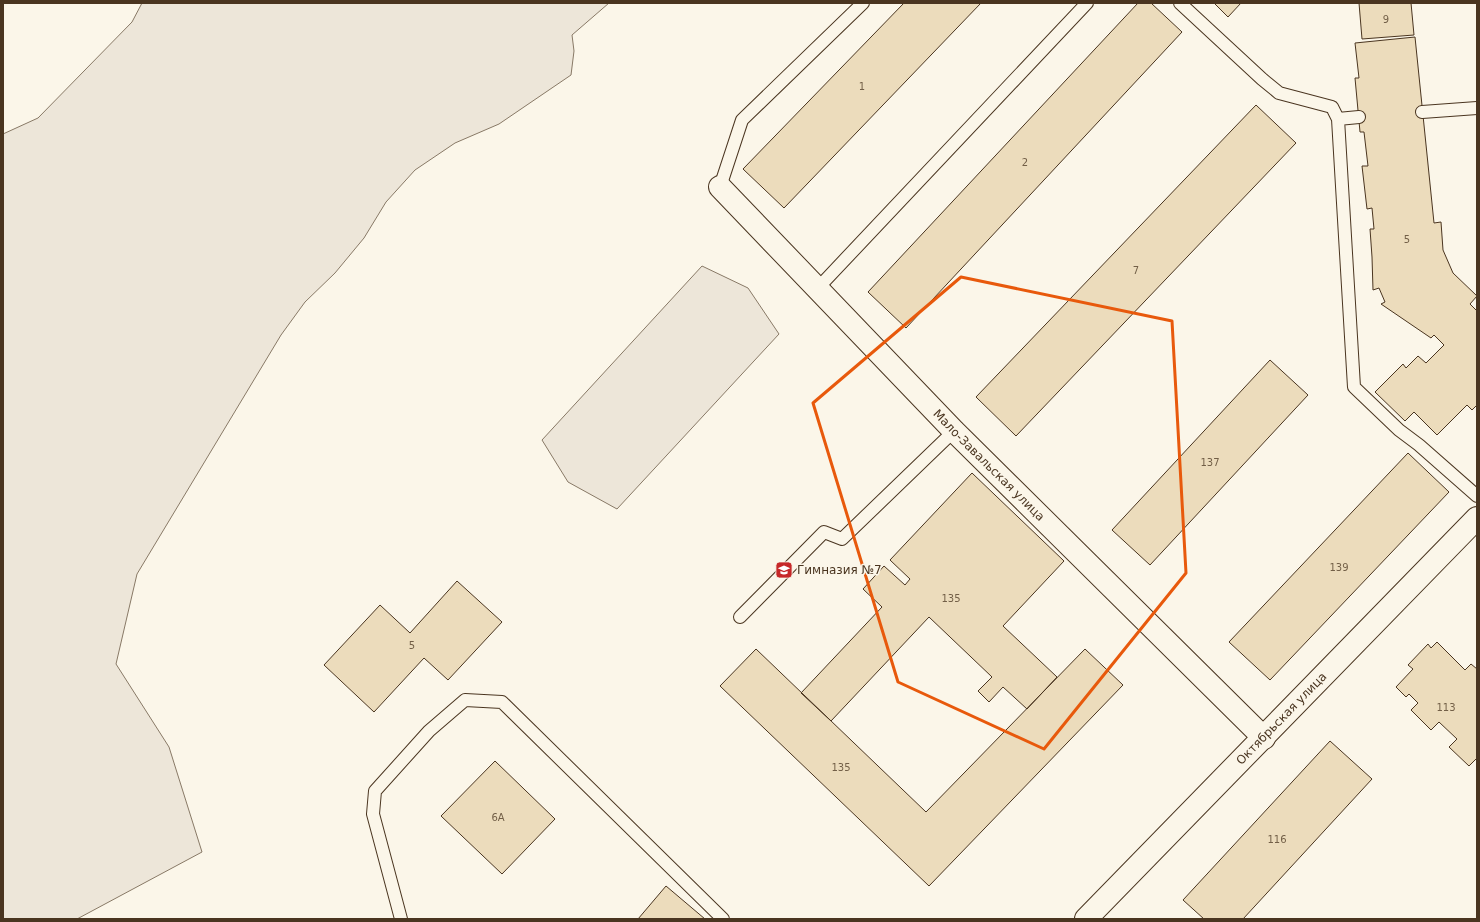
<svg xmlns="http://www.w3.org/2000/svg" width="1480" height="922" font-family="'DejaVu Sans',sans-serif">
<rect width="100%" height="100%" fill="#fbf6e9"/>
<path fill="#ede6d9" stroke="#887966" d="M142,3h467l-37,32 2,16 -3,24 -72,49 -44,19 -40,27 -29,32 -22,36 -29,35 -30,29 -24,33 -144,239 -21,90 53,83 33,105 -125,67h-74v-785l35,-16 94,-96z
M702,266l46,22 31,46 -162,175 -49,-27 -26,-42z"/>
<path fill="#ecdcbc" stroke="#4a3520" d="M904,3h77l-197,205 -41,-39z
M1138,3h13l31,29 -276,296 -38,-36z
M1214,3h27l-13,14z
M1359,3h52l3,32 -52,4z
M1415,37l19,186 7,-1 2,28 10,23 24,23 -7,8 7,7v94l-5,5 -5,-5 -30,30 -23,-23 -9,9 -30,-29 28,-28 3,4 12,-12 8,7 18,-18 -10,-10 -3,3 -50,-34 4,-2 -6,-14 -6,2 -1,-33 -2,-28h4l-2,-21 -5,1 -5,-43h6l-4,-34h-4l-5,-54h4l-4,-35z
M1256,105l40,38 -280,293 -40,-39z
M1270,360l38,35 -158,170 -38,-35z
M1408,453l41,39 -179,188 -41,-38z
M972,473l92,88 -61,65 54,51 -30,32 -24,-22 -14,15 -11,-11 14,-14 -63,-60 -98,104 -30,-28 81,-86 -19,-18 21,-23 21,19 5,-6 -20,-19z
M457,581l45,41 -54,58 -24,-22 -50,54 -50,-47 56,-60 30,28z
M1437,642l28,28 6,-6 6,5v89l-8,8 -20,-19 8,-8 -18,-17 -8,8 -20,-20 7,-7 -9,-9 -3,3 -10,-10 17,-18 -5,-4 20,-21 3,4z
M756,649l170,163 159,-163 38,36 -194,201 -209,-200z
M1330,741l42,38 -129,140h-39l-21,-19z
M495,761l60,58 -53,55 -61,-58z
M666,886l39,33h-67z"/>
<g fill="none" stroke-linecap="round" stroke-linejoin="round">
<g stroke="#4a3520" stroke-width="14">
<path id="service" d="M1180,3l82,76 17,14 53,14 6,12 16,268 45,43 20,15 58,51
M1422,112l55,-4
M1338,119l21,-2
M720,187l22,-67 121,-117
M818,288l269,-285
M740,617l84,-85 18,7 112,-108
M401,919l-28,-105 2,-23 54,-60 36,-31 37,2 221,217"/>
</g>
<g stroke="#4a3520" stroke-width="24">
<g id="minor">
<path id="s1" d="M720,187l234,244 310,307"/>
<path id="s2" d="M1086,919l391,-401"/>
</g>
</g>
<use href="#service" stroke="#fbf6e9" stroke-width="12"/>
<use href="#minor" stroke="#fbf6e9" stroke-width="22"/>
</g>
<path fill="none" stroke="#e8590c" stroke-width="3" stroke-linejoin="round" d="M961,277l211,44 14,252 -142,176 -146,-67 -85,-279z"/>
<defs>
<g id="school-square" transform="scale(0.9)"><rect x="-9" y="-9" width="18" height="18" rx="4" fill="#c62828" stroke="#fbf6e9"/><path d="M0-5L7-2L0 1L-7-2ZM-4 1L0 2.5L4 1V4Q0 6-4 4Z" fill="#fff"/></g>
</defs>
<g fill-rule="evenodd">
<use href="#school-square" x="784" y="570"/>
</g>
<g text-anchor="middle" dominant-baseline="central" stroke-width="3" stroke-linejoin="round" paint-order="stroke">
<g font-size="10" fill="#725f47">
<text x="1386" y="19">9</text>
<text x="862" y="86">1</text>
<text x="1025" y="162">2</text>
<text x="1407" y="239">5</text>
<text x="1136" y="270">7</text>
<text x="1210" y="462">137</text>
<text x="1339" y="567">139</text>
<text x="951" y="598">135</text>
<text x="412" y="645">5</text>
<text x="1446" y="707">113</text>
<text x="841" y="767">135</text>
<text x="498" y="817">6А</text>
<text x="1277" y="839">116</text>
</g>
<g font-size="12" fill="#4a3520" stroke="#fbf6e9">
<text stroke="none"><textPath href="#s1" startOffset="387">Мало-Завальская улица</textPath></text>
<text stroke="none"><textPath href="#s2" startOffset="280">Октябрьская улица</textPath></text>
</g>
<g font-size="12" fill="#4a3520" stroke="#fbf6e9" text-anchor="start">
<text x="797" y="570">Гимназия №7</text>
</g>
</g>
<rect width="1480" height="922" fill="none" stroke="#4a3520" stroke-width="8"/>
</svg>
